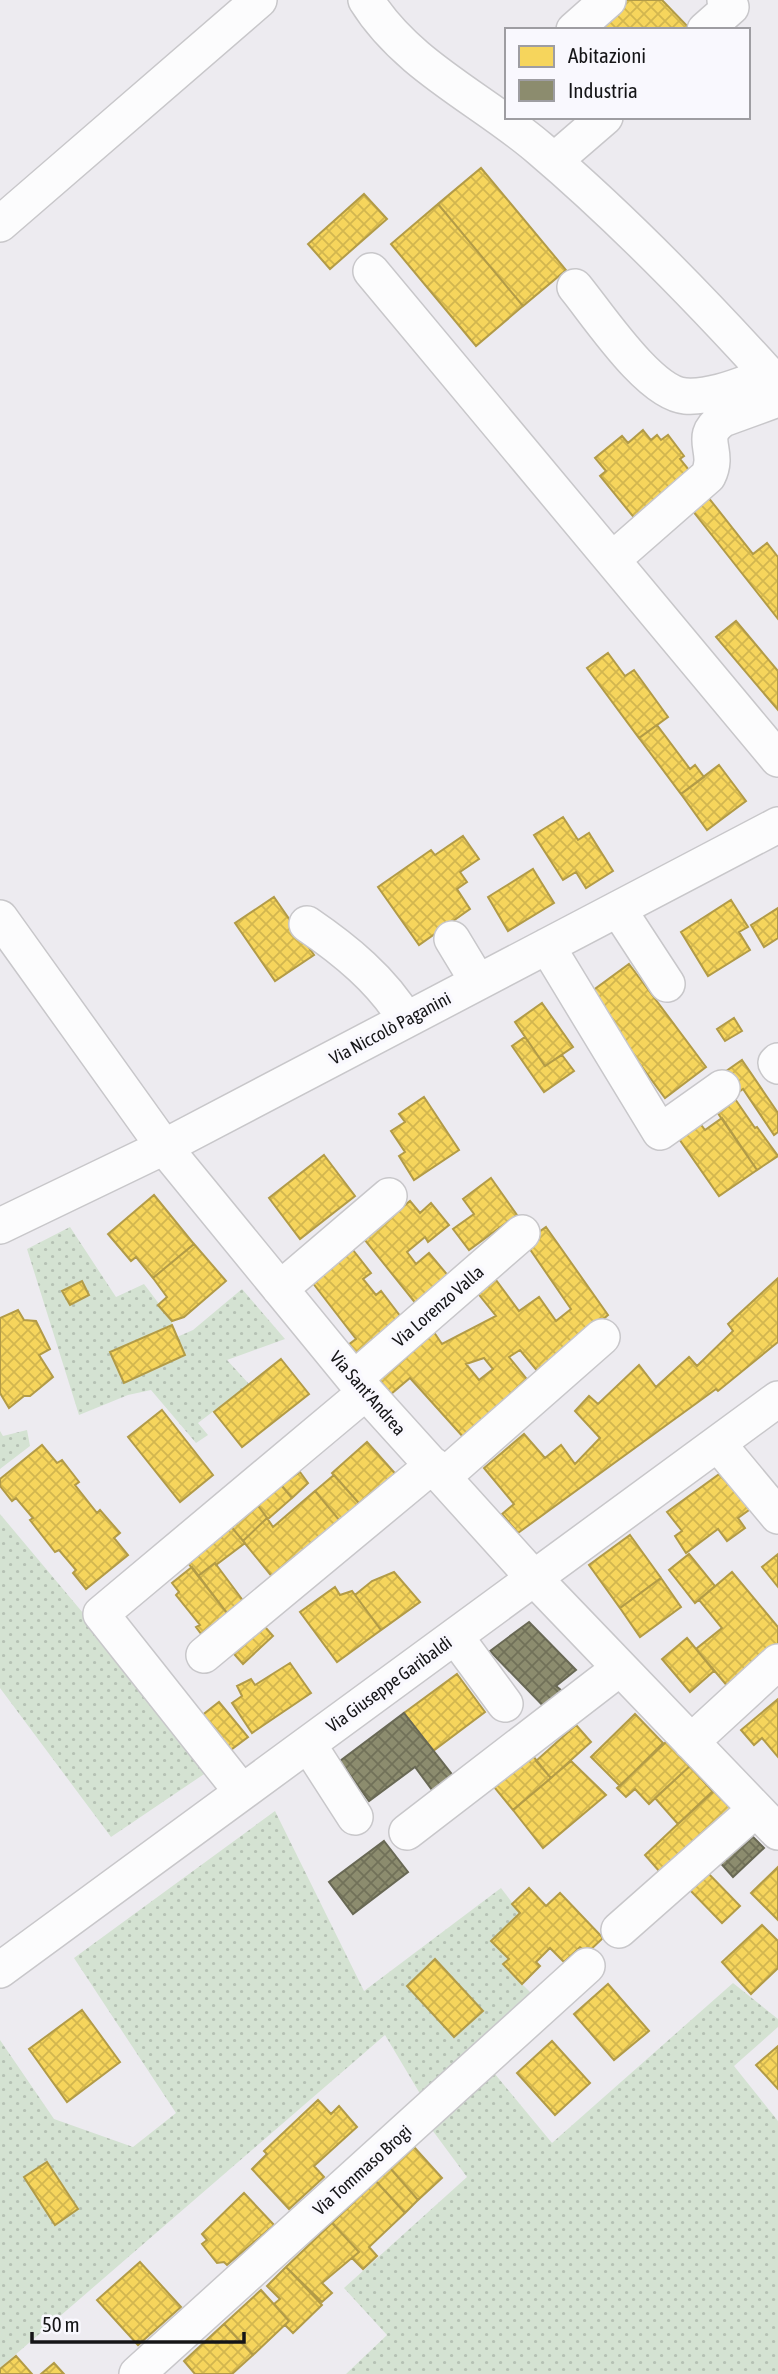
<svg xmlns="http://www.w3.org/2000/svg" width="778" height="2374" font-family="'Asap Condensed',sans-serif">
<defs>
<pattern id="grass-dots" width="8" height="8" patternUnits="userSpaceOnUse" patternTransform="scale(1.75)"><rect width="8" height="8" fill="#d4e2d2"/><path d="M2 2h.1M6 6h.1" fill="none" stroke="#b5c1b4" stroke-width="1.8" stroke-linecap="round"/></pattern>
<pattern id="homes-cross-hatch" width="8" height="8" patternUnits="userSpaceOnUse" patternTransform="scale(1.75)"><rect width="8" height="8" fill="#f6d55c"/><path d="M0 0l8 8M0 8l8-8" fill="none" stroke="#d2b64f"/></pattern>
<pattern id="industry-cross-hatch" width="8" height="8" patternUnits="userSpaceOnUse" patternTransform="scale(1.75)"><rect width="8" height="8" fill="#8c8c6e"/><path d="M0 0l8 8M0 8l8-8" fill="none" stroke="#717159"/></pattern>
</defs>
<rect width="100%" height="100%" fill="#edebf0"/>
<path fill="url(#grass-dots)" d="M70,1227l46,70 28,-13 28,37v4l-62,27 14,30 61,-26 -8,-19 16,-7 49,-41 43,50 -58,21 22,24 -51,39 10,12 -12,8 -45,-53 -23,5 -49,20 -52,-166z
M27,1430l3,16 -30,23v-38l3,5z
M0,1514l213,254 -102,69 -111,-149z
M275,1811l89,180 137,-103 19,25 -28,28 17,18 -6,6 32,32 -113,100 -37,-62 -385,333v-328l54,79 79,28 43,-34 -102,-155z
M733,1983l45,36v8l-44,39 44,55v253h-432l41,-39 -43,-47 123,-111 -40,-54 63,-55 62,75z"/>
<path fill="url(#homes-cross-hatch)" stroke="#b29b47" stroke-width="2" fill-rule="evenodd" d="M620,0h42l29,30h-100z
M481,168l85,102 -43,36 -85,-102z
M364,194l23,25 -57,50 -22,-25z
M438,204l85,102 -47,40 -85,-102z
M643,430l8,10 6,-5 4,5 7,-5 16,21 -4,3 17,21 -61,40 -36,-44 6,-5 -11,-13 27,-22 6,7z
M708,497l45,57 14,-11 11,14v62l-86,-109z
M736,621l42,50v39l-62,-73z
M608,653l17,23 9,-6 34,47 -29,21 -52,-70z
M657,725l33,44 5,-4 9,12 -23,17 -42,-56z
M719,765l27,36 -39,29 -26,-36z
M563,817l15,23 11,-7 24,38 -27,17 -10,-16 -13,8 -29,-45z
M463,836l16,23 -19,13 7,10 -10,7 13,20 -51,36 -41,-58 53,-37 4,5z
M533,869l21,34 -46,28 -20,-34z
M274,897l40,58 -39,26 -40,-58z
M731,900l17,27 -9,5 11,18 -42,26 -27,-44z
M778,908v30l-14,9 -13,-22z
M629,964l77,103 -41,31 -77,-104z
M542,1003l31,44 -28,19 -30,-44z
M734,1018l8,13 -17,10 -8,-12z
M525,1037l20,29 17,-11 12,16 -30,21 -32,-46z
M742,1060l36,53v19l-4,3 -31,-46 -7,5 -14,-20z
M733,1096l22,32 2,-1 21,29 -21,14 -42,-61z
M424,1097l35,53 -45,30 -15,-24 6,-4 -14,-21 14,-9 -6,-8z
M722,1118l35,52 -38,26 -42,-60 22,-14 6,8z
M324,1155l31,41 -55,43 -31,-41z
M491,1178l26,37 -48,35 -16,-21 21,-15 -11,-15z
M154,1195l40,49 -41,34 -17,-21 -5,4 -23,-27z
M410,1201l10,12 11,-10 18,22 -21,17 -3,-5 -18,15 9,12 13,-11 21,25 -33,27 -53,-66z
M546,1227l62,88 -69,58 -19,-23 -11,7 20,25 -64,57 -55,-61 -19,16 -16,-20 54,-49 13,19 54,-28 -24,-30 18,-14 29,39 20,-14 17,24 15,-12 -46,-67zM484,1358l9,11 -14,11 -13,-16z
M194,1244l32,37 -42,36 -12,4 -14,-16 9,-8 -14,-19z
M353,1250l18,23 -8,6 13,16 5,-4 23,30 -46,37 -10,-13 8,-6 -44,-57z
M778,1278v64l-60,49 -2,-2 -198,144 -16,-19 12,-10 -30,-36 40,-34 21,24 16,-13 14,19 25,-26 -25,-27 14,-15 9,8 41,-39 17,22 33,-30 8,9 36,-35 -5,-7z
M82,1281l7,14 -19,10 -8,-14z
M18,1310l6,10 12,1 14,28 -11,6 14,22 -23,19h-6l-15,12 -9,-15v-75z
M172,1325l13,30 -61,28 -14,-31z
M281,1359l28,35 -67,53 -28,-35z
M162,1410l51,65 -33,27 -52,-65z
M367,1442l33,37 -35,31 -33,-37z
M42,1445l15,18 5,-3 17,22 -4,3 22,28 3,-3 20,23 -6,5 14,17 -42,34 -13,-16 3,-3 -17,-20 -4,2 -25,-32 3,-2 -17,-20 -4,3 -12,-15v-7z
M729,1467l27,38 -18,13 7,10 -18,13 -9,-12 -32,24 -11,-17 7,-5 -15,-19z
M300,1472l8,11 -16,15 -11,-13z
M334,1475l31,35 -20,17 -30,-36z
M281,1485l11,13 -24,21 -12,-16z
M315,1491l30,36 -67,57 -35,-43 24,-23 6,9z
M256,1503l11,15 -24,23 -14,-17z
M229,1524l16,19 -29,22 -1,-2 -17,13 -13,-17z
M630,1535l31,43 -41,30 -31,-43z
M689,1554l26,32 -20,17 -26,-33z
M778,1554v33l-16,-20z
M215,1563l35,47 -16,12 -36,-46z
M192,1567l42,55 -26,21 -12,-16 4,-2 -24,-30 3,-3 -7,-9z
M394,1572l26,30 -39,28 -26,-35 17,-14z
M732,1572l46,55v20l-49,41 -33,-39 26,-21 -23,-28z
M661,1578l20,29 -41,30 -20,-29z
M335,1587l5,8 12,-4 29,39 -44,32 -37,-50z
M257,1618l16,18 -30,28 -16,-18z
M687,1638l27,33 -24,21 -28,-33z
M290,1663l21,30 -59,40 -20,-30 10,-7 -5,-10 14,-7 4,6z
M457,1674l28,38 -52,39 -29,-38z
M778,1699v58l-16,-19 -8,7 -13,-15z
M219,1702l29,35 -20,15 -28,-35z
M635,1714l28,29 -43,43 -29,-29z
M576,1725l15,17 -40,36 -15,-17z
M667,1741l23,25 -41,38 -14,-15 -9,8 -9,-9z
M528,1750l23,28 -38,32 -23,-28z
M571,1761l35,34 -63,53 -30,-38z
M690,1766l23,26 -35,32 -23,-26z
M715,1789l22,25 -70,66 -22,-25z
M778,1867v53l-27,-27z
M704,1869l36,37 -18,17 -35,-36z
M529,1888l17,18 14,-13 43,45 -16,15 -7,-6 -16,15 -14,-14 -14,14 4,4 -18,18 -19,-20 6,-5 -18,-18 29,-28 -8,-9z
M762,1925l16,16v27l-27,26 -29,-32z
M435,1959l48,52 -29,26 -47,-51z
M608,1984l41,47 -35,29 -40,-46z
M82,2010l38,52 -53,40 -38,-53z
M552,2041l38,42 -35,32 -38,-42z
M778,2046v43l-22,-24z
M318,2100l13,14 8,-8 18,21 -43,39 10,11 -35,32 -37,-40 15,-15 -3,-3z
M414,2147l28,31 -24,22 -28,-32z
M47,2162l31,47 -23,16 -31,-48z
M390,2168l28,32 -13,13 -29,-32z
M376,2181l29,32 -36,34 8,9 -14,13 -11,-11 7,-6 -27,-29z
M244,2193l30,32 -47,40 -3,-3 -7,1 -15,-19 5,-4 -5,-6z
M332,2223l27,29 -37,31 10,10 -10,9 -36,-35z
M140,2262l41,45 -43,38 -41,-45z
M286,2267l36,38 -29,28 -8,-8 4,-4 -15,-17 6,-5 -13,-13z
M261,2290l28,31 -36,34 -29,-31z
M224,2324l29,31 -21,19h-37l-11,-13z
M16,2356l16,18h-32v-5z
M54,2363l10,11h-23z"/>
<path fill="url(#industry-cross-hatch)" stroke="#686854" stroke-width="2" d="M529,1622l47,48 -20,16 11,9 -19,16 -58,-60z
M404,1713l54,69 -20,16 -23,-31 -46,34 -29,-40z
M747,1831l17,17 -31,29 -16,-18z
M384,1841l24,31 -55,42 -24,-32z"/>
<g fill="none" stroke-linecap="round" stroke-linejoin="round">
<g stroke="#c8c7ca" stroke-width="38">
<path id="minor" d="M366,0c41,66 116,99 173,148 86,73 164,154 239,237
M574,30l34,-30
M705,30l26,-23 -6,-7
M554,161l51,-44
M0,224l259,-224
M371,271l407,488
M575,287c23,28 74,106 110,109 28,2 58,-12 84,-21
M612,560l96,-84c13,-26 -12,-38 15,-57l55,-20
M618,909l49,75
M0,918l164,229 190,232 180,199 244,254
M307,924c38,26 75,56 99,96
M452,939l26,43
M547,946l113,186 62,-44
M778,1061l-2,2 2,3
M0,1226l164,-79 614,-322
M280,1289l109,-93
M354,1379l168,-146
M718,1444l60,72
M443,1477l159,-140
M455,1636l50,68
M204,1655l229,-190
M691,1742l87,-80
M308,1744l47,73
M242,1792l-141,-178 265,-222
M407,1832l213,-164
M619,1930l137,-121
M0,1970l778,-571
M137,2374l450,-408"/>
</g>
<use href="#minor" stroke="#fcfcfd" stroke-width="35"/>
</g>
<g text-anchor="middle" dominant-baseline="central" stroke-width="7" stroke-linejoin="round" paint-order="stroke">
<g font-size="18" fill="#151517" stroke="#f9f8fe">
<text transform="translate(390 1028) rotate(-28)">Via Niccolò Paganini</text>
<text transform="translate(438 1306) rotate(-41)">Via Lorenzo Valla</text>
<text transform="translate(368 1393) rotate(49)">Via Sant'Andrea</text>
<text transform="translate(389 1684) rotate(-36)">Via Giuseppe Garibaldi</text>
<text transform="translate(362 2170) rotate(-42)">Via Tommaso Brogi</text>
</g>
</g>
<rect x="505" y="28" width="245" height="91" fill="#f9f8fe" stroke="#9e9da2" stroke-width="2"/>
<rect x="519" y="46" width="35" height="21" fill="#f6d55c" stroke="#9e9da2" stroke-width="2"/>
<text x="568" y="63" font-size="21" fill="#151517">Abitazioni</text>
<rect x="519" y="80" width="35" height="21" fill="#8c8c6e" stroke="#9e9da2" stroke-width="2"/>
<text x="568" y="98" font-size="21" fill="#151517">Industria</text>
<path d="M32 2332v10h212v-10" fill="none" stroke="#151517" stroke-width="3.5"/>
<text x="42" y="2332" font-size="21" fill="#151517" stroke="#f9f8fe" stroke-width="5" paint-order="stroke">50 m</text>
</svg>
